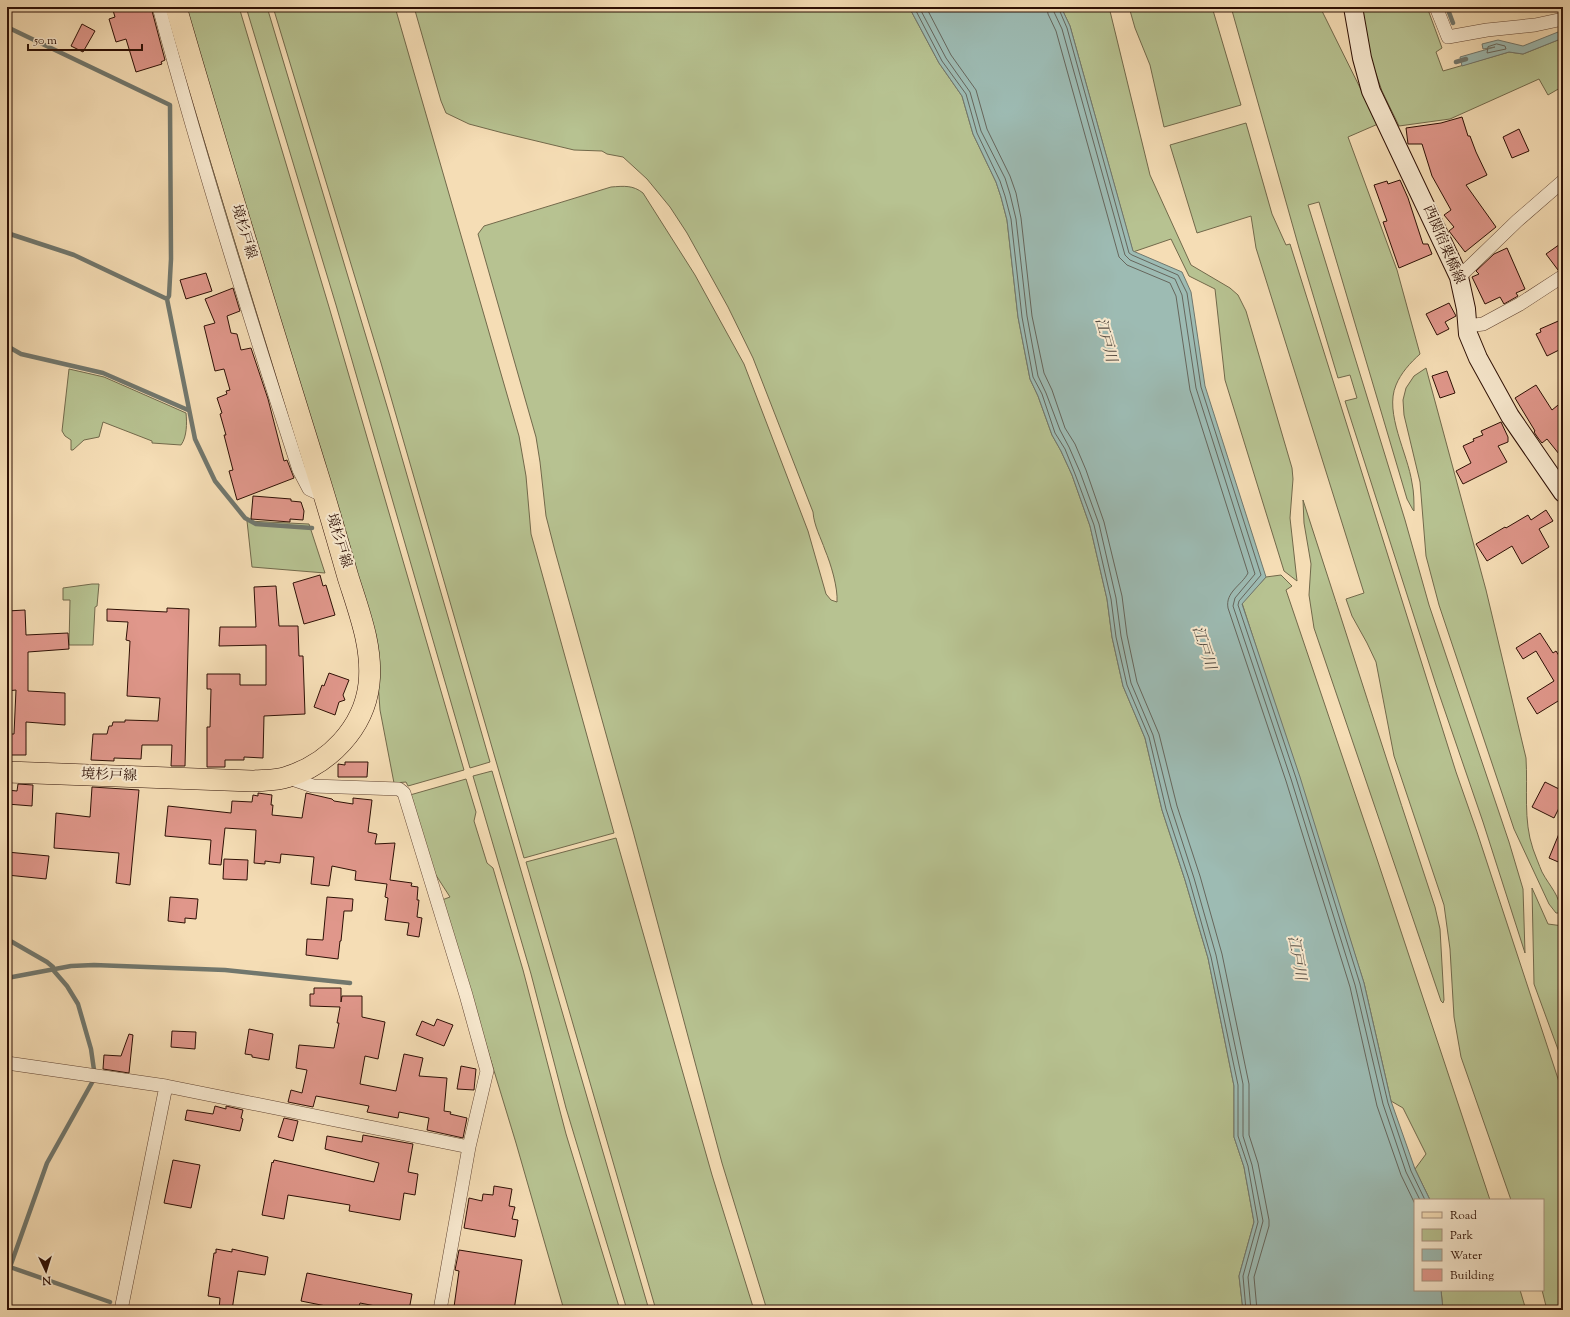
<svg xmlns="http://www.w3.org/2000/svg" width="1570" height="1317" font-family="'Sorts Mill Goudy','Noto Serif JP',serif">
<rect width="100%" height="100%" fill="#f5ddb5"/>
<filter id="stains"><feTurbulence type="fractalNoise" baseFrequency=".005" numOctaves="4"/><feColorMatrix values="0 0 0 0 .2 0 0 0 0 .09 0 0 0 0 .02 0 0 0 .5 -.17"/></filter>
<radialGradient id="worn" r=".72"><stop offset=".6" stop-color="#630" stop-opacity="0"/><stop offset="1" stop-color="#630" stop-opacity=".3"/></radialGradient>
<path fill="#b7c291" stroke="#72694b" d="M162,7h5l143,474 -38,-105z
M184,7h55l90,300 135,463 -56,16 -2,-4 -12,1 -14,-73 -2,-28z
M246,7h21l122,406 101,349 -20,6 -134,-463z
M273,7h122l124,429 7,40 5,58 83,299 -90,25 -143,-495z
M414,7h495l30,56 23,33 11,38 23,48 5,15 6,23 11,97 12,62 8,17 14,39 9,16 11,24 18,51 17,73 5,38 11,49 22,52 17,72 23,70 23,78 26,128v51l10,30 10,55 -15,54 4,34h-476l-45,-147 -89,-332 -78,-280 -9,-35 -6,-54 -4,-25 -58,-203 6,-8 127,-39c13,-1 22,-2 32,6l52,82 49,89 64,167 18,63 5,6 6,2c1,-14 -6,-38 -12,-52 -4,-12 -11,-24 -12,-38l-60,-154 -25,-51 -41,-74 -17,-26 -23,-28 -24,-22 -16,-3 -5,-3 -28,-1 -71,-17 -34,-9 -23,-11 -5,-12z
M1061,7h48l41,168 41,90 39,23 8,7 8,16 46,157 1,11 -3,39 7,63 -13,-10 -59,-191 -10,-91 -26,-13 -18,-37 -38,13 -63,-226z
M1129,7h83l29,98 -77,22 -14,-62 -15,-37z
M1231,7h89l58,117 -30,13 49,133 23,84c-10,9 -19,19 -24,31 -12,28 12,69 16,98 2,9 2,19 2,28l-1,-1 -6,-11 -88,-297 -11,3 97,315 24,85 80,237 14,47 2,64 -42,-131 -47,-137 -91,-284 12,-3 -7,-23 -12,3 -39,-130z
M1362,7h65l15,41 -6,4 7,19 66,-19 14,2 40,-16v51l-3,-1 -12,7 -9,-16 -89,40 -51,7 -17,-35 -14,-40z
M1246,123l26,91 14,31 4,-1 166,528 21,60 86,262v216h-16l-5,-20h1v-90h-32l-50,-143 -7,-40 -4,-68 -6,-44 -50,-149 -18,-94 -9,-19 -15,-27 -6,-17 18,-6 -108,-345 -5,-32 -54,17 -27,-88z
M1426,368l60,222 40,168c2,31 -3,62 7,91 3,8 6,16 9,23 8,15 18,23 19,41h-5l-7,-9 -35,-75 -75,-224 -13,-49 -6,-74 -16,-67 -1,-15 3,-12 8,-12z
M69,369l35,8 82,36c1,10 1,24 -5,32l-29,-2v-2l-49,-19 -4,15 -15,3 -11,10h-2v-10l-6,-4 -3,-5z
M1303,500c44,135 87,272 132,407l5,22 4,71 -1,3 -2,-2 -127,-373 -5,-33 2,-31 -7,-41z
M247,521l62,3 16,49 -73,-6z
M1281,575l11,11 -6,4 90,266 114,344h-60l-15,-31 11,-15 -23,-46 -12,-7 -27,-118 -122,-380 24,-26z
M92,584h7l-2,22 -2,1 -2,38h-24l1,-45h-7v-12z
M492,771l157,539h-22l-61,-202 -35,-134 -58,-198z
M466,779l10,33 -2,9 13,42 6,5 30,102 43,164 54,176h-56l-48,-167 -74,-243 8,-3 -18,-28 -22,-74z
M616,838l96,337 42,135h-98l-130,-448z
M1532,888l16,36 15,2v137l-29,-79z
M1441,1290h79l6,20h-83z"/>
<path fill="#9dbbb3" stroke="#71776d" d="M909,7h152l9,19 63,225 49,21 9,20 14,94 61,191 -24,27 58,173 64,206 27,118 24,68 15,31h-15v90h26l2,20h-200l-4,-34 15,-54 -10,-55 -10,-30v-51l-26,-128 -23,-78 -23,-70 -17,-72 -22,-52 -11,-49 -5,-38 -17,-73 -18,-51 -11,-24 -9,-16 -14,-39 -8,-17 -12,-62 -11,-97 -6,-23 -5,-15 -23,-48 -11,-38 -23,-33z
M1563,30v8l-40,16 -14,-2 -47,14 -2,-9 35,-10 -12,2 -1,-5 16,-4 25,6z"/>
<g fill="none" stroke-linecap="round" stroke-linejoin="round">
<path stroke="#66665c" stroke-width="1" d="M914,7l28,54 24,33 11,39 23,48 5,15 6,23 11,98 11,60 9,17 13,39 10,16 10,25 19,51 17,74 5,38 11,48 22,52 17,72 23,70 22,78 27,128v51l10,30 10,56 -15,54 3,34
M919,7l27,51 24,34 11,39 24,47 5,16 6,25 11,97 11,60 8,17 14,37 9,17 11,25 19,52 17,74 5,38 10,47 22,52 18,72 23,71 22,77 27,129v52l9,29 11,56 -15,56 3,33
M926,7l25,48 25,35 11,39 23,47 6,17 5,25 11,98 12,57 8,17 13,38 10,16 11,26 18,52 18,74 5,39 10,47 22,52 18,72 23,70 22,78 27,130v51l9,28 11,57v6l-15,51 3,33
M1047,7l1,7 8,17 63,226 8,8 43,18 6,13 14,94 58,183c-6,12 -23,19 -20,35l58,173 64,206 27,119 24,69 14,29
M1053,7l1,5 8,17 63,226 5,5 45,19 7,16 14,93 59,186 -20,24 -2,8 58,173 64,206 28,119 23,68 14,28
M1058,7l9,21 62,225 3,2 46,20 9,18 14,94 60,188 -22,26 -1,4 58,173 64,206 28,119 23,68 14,29
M1497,44l8,2 1,3 -19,4 1,-6z"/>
<path stroke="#71776d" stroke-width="4.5" d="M1447,7l6,16
M7,27l163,78 1,154 -2,37 -2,3
M1456,62l10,-3
M7,233l67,22 93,44 28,140 20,42 30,37 11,6 56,4
M7,346l14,8 82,19 85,37
M7,939l40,23 6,5 1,4 13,15 11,18 13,45 3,21
M7,978l64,-12 23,-1 131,5 125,13
M94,1079l-47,84 -37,104 100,35
M7,1277l3,-10"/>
</g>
<path fill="#e0978b" stroke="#2e1005" d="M112,7h39l14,53 -4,2 1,2 -26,8 -10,-33 -10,3 -7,-23 6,-2z
M82,24l13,7 -12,21 -12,-6z
M1462,117l6,19h2l6,16 11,23 -21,10 30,42 -31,25 -16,-21 5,-4 -10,-12 7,-5 -19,-34 -10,-32h-14l-2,-16 35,-5z
M1519,129l10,22 -17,7 -9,-21z
M1400,180l8,18 15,46h5l4,10 -33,14 -16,-46 4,-1 -13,-36 13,-4 1,3z
M1563,242v26l-5,2 -12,-16z
M1507,248l18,41 -9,4 2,3 -14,8 -4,-7 -15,7 -13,-27 7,-3 -3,-3 18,-17z
M206,273l6,18 -26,8 -6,-19z
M233,288l7,23 -13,5 4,17 6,1 4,16 10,-2 17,51 16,62 3,-1 7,18 -57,22 -8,-29 4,-1 -9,-35h2l-6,-21 2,-1 -5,-15 10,-4 -1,-3 4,-1 -6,-21 -9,2 -11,-45 11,-3 -10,-24z
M1449,303l7,13 -11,6 4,7 -12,6 -11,-21z
M1563,319v29l-16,8 -11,-22 5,-2 -1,-3z
M1447,371l8,22 -15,5 -8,-22z
M1536,385l16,25 11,-9v58l-16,-20 -5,4 -4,-5 -4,-6 1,-1 -20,-33z
M1501,422l7,15v5l-10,4 9,16 -44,22 -7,-13 15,-8 -8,-17 11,-5 -1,-2 10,-4 -2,-4z
M253,496l38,3v2l10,1 3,9 -1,9 -13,-1v3l-39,-3z
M1546,510l7,11 -14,8 10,18 -27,17 -10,-18 -25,15 -11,-17 29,-17 1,1 22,-13 3,5z
M320,575l3,11 3,-1 9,30 -31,9 -11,-41z
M276,586l3,40h19l1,30h4l2,58 -41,2 -1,42 -19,-1v3h-19v7h-18v-40h3l1,-38h-4v-15h33v11h26v-40l-47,1 1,-19h36l-2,-40z
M167,608l22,1 -4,157h-14l1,-21h-30l-1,14 -27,-1v3l-23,-1 2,-26h14l2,-8h3l1,-4h12v-2l33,1 2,-23 -33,-2 3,-55 -4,-1 2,-18 -21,-1v-12l60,3z
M25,610l1,25 42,-2 1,16 -41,3v39l37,2v32l-39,-3v33h-19v-21h7l2,-44 -9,1v-80z
M1540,633l13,20 3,-2 7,11v36l-26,16 -10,-16 27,-17 -18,-30 -13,8 -7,-11z
M329,673l20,7 -6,15 2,5 -6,2 -4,13 -21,-8 8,-22 2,1z
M345,762h23l-1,15h-29v-13l7,1z
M1545,782l18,9v9l-9,18 -22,-11z
M18,784l15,1 -1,21 -25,-2v-14l10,1z
M92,787l47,3 -9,95 -14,-2 3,-30 -65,-5 2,-35 34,4z
M258,793l14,2 -1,10h2l-1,10 30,3 4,-25 26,6 2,2 19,3v-6l19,2 -4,32 9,2 -2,10 20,-1 -5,37 22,3 -1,3 7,1 -1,13h2l-2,17 5,1 -3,19 -12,-2 2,-12 -24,-3 3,-22 -3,-1 2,-13 -32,-4 1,-9 -24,-5 -3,20 -18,-2 3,-27 -33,-3 -1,9 -15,-2v3l-11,-1 2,-33 -31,-2 -4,37 -12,-1 2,-24 -46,-4 3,-30 63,7 1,-12 20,1 1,-7 5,1z
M1563,824v40l-14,-6z
M7,852l42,4 -3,23 -39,-4z
M224,859l24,1 -1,20 -24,-1z
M170,897l28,2 -2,20 -11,-1v5l-17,-2z
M327,897l26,2 -1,12h-8l-3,30h-1l-2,18 -32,-4 1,-16 16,1z
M314,988h27v14l1,-6h20v21l23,5 -7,37 -13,-3 -5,28 36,7 8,-37 19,4 -4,18 28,2 -3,33 7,1 -1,2 17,4 -4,20 -36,-8 2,-12 -30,-6 -1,6 -31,-6 2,-6 -53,-10 -3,11 -25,-5 3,-12 11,3 5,-23 -11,-2 3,-23 35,3 5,-25h-2l3,-16 -30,-1v-12h4z
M437,1019l16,6 -9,21 -28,-11 6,-14 12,5z
M249,1029l24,5 -4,26 -17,-3v-2l-7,-1z
M172,1031l24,1 -1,17 -24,-2z
M129,1034l4,1 -4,38 -26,-4 1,-14 17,1z
M461,1066l15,3 -2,21 -17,-1z
M215,1106l11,3v-3l17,4 -2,8 2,1 -3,12 -55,-11 2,-10 26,4z
M284,1118l14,3 -5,20 -15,-4z
M363,1135l50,9 -5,28 10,2 -3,21 -11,-2 -4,27 -51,-9 1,-6 -62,-10 -4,24 -22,-4 10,-53 1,1 1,-3 100,22 5,-19 -54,-14 2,-13 35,6z
M173,1160l27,5 -9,43 -27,-5z
M494,1186l18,3 -3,17 6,1 -3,12 6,1 -3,17 -51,-9 5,-30 13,3 1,-7 10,1z
M216,1249l16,3v-3l36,8 -3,18 -27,-4 -6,39h-13l1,-12 -12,-2 6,-43h2z
M459,1250l63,10 -8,50h-55l1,-2 -6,-1 5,-36 -4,-1z
M307,1273l105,21 -3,16h-13l-36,-7 -2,7h-12l-45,-9z"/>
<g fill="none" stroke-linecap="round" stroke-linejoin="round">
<g stroke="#604331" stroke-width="14">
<path id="street" d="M159,7c42,156 90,309 140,463l10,19 15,7
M1436,7l12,30 39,-7 48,-5 28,-6
M1459,277l58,-56 46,-40
M1467,326l16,-2 37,-20 43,-28
M286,777l27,9 86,3 5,4 62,202 21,76 -18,76 -29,163
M7,1063l159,23 303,61
M121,1310l45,-224"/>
</g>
<g stroke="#2e1005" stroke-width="20">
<path id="secondary" d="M1353,7l9,51 9,33 88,186 7,32 2,25 10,24 32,58 53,77"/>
</g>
<g stroke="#2e1005" stroke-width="22">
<path id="primary" d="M7,772l245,9c12,-1 24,0 35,-4 42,-13 77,-49 82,-93 4,-37 -10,-72 -21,-107 -10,-35 -20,-70 -31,-105 -48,-155 -96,-309 -141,-465"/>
</g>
<use href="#street" stroke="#f8e9cf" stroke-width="13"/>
<use href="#secondary" stroke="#f8e9cf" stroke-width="18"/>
<use href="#primary" stroke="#f5ddb5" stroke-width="21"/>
</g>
<g text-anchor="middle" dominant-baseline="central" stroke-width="4" stroke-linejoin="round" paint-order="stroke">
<g font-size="14" fill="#2e1005" stroke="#f8e9cf">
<text transform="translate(243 232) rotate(73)">境杉戸線</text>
<text transform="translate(1443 245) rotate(67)">西関宿栗橋線</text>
<text transform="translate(338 541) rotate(73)">境杉戸線</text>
<text transform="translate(109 776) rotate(2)">境杉戸線</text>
</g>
<g font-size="15" font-style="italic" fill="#554c42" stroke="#f8e9cf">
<text transform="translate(1105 340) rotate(75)">江戸川</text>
<text transform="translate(1203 648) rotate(72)">江戸川</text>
<text transform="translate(1296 958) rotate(80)">江戸川</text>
</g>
</g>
<rect width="1570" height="1317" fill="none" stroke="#f5ddb5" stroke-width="24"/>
<rect x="8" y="8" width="1554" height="1301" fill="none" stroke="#2e1005" stroke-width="2"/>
<rect x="12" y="12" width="1546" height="1293" fill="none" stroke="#2e1005"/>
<rect x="1414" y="1199" width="130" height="92" fill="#f8e9cf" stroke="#a7927e"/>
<rect x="1422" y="1212" width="20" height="6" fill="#f5ddb5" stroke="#a7927e"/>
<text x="1450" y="1219" font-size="12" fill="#2e1005">Road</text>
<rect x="1422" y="1229" width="20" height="12" fill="#b7c291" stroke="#a7927e"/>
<text x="1450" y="1239" font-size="12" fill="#2e1005">Park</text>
<rect x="1422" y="1249" width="20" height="12" fill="#9dbbb3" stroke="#a7927e"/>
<text x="1450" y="1259" font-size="12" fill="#2e1005">Water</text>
<rect x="1422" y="1269" width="20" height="12" fill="#e0978b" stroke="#a7927e"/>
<text x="1450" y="1279" font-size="12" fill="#2e1005">Building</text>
<g transform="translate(46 1271) rotate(176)" stroke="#f8e9cf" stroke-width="3" paint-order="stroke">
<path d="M0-3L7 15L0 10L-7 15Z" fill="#2e1005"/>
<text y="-6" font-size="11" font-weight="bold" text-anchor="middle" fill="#2e1005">N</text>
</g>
<path d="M28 44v6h114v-6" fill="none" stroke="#2e1005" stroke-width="2"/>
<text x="34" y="44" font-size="12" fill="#2e1005" stroke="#f8e9cf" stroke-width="3" paint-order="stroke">50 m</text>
<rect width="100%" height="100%" filter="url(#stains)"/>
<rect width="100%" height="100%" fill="url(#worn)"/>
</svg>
